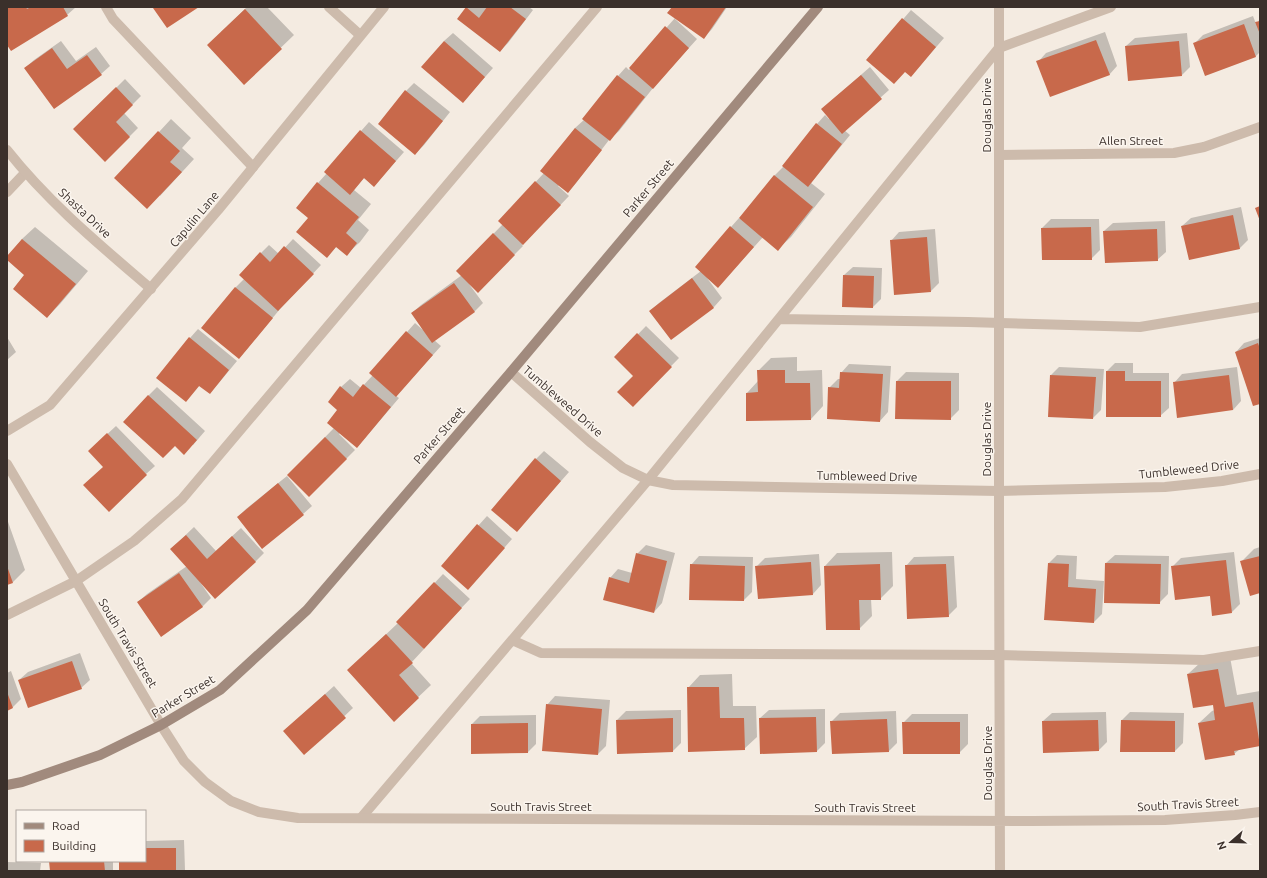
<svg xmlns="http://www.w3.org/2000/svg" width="1267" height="878" font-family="Ubuntu,sans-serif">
<rect width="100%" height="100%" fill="#f4ebe1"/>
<path fill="#0003" d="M7,7h69l-9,8 -60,28z
M247,7h20l27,28 -50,48 -23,-51z
M467,7h18l2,2 2,-2h40l4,3 -25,33 -8,8 -42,-32z
M673,7h54l-15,22 -8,9 -28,-20 -1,1 22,20 -44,49 -34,43 -10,9 -33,43 -8,9 -9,-7 -1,1 11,10 -47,49 1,1 -45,45 -9,-7 14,19 -8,8 -41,29 7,6 -45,50 3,2 -34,40 -8,9 -17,-14 -1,1 16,16 -46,46 -21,-21 46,-47 5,-18 2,-23 9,-8 11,9 12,-13 -2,-2 44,-50 8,7 -11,-17 9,-8 41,-30 -5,-4 46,-47 -4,-3 45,-48 31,-45 10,-9 33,-43 8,-9 3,3 46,-52z
M911,10l33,28 -25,29 -13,4 -38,-11z
M1253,16l3,8 4,-5v33l-4,4 -51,18 -11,-30 9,-9z
M1105,32l12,34 -8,9 -71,-13 8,-9z
M453,33l40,35 -30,34 -19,-61z
M1187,33l3,34 -8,8 -56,-29 9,-8z
M61,41l15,20 20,-14 14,19 -9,8 -76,-6 9,-8z
M870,67l19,23 -45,40 6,5 -39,48 14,11 -34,43 -13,12 -15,-12 -45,50 -11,-9 15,20 -8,9 -43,32 -21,-28 9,-8 42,-32 30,-44 8,-9 1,1 34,-43 10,-10 33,-42 8,-9 4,4 2,-18z
M125,79l16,17 -17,17 14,15 -33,33 -30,-32z
M414,83l36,29 -26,33 -9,9 -9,-63z
M171,119l20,19 -9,10 12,11 -34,37 -1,-64z
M369,122l35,30 -30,34 -10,-8 -10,12 17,14 -13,16 11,10 -9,12 -13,12 -10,-8 -10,11 -18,-39 9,-35 9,-10 -2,-1z
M1241,207l7,33 -8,8 -58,-22 9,-8z
M1051,219h48l1,31 -9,9h-48l-1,-31z
M1165,221l1,31 -9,8 -53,-29 9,-8z
M35,227l53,44 -28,33 -13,13 -21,-43 -19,-16 15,-19z
M935,229l4,54 -8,8 -40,-50 8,-9z
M293,239l28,26 -41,44 -33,40 -8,9 -36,-30 33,-41 9,-9 16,-25 8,-8 10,9z
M853,267l29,1 -1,31 -8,8 -29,-32z
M646,326l33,32 -46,47 1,-29 -18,-19z
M198,329l39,32 -19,23 -9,9 -9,-8 -14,16 -29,-23 33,-40z
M7,337l9,15 -9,8z
M1260,338v65l-24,-51 8,-9z
M797,357v14l25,-1 1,36 -12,13 -64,-26 11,-12v-10l13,-13z
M1115,363h18v10h36v35l-9,8 -53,-45z
M849,364l42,2 -3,46 -8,9 -51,-33 9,-9h3v-6z
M1059,367l45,2 -3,41 -8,8 -42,-43z
M1237,367l4,34 -8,9 -59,-27 8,-9z
M906,372l53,1v37l-9,9 -53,-1v-37z
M157,387l48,44 -12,14 -45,-49z
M116,426l39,40 -9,8 -57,-23z
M544,451l25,21 -52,59 19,-72z
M287,476l25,30 -9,8 -65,3 8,-8z
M487,516l25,23 -36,41 -34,-14z
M7,519l18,51 -12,12 -6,2z
M194,527l22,24 25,-23 23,25 -9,9 -55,20 11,16 -9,9 -64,-5 9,-8 40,-28 -16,-17z
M646,545l29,8 -13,50 -8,9 -44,-34 8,-9 14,4 5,-19z
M1260,547v45l-19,-30 13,-13z
M892,552l1,34 -13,13h-9l1,17 -13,13h-32l-2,-63 12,-13z
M1234,552l6,52 -8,8 -21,-18 -39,-27 9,-9z
M819,554l2,31 -8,9 -57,-27 9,-9z
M1057,555l20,1 -1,23 28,2 -2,33 -8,8 -45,-59z
M1115,555l54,1 -1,38 -9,9 -53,-40z
M699,556l54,1 -1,35 -8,8 -53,-35z
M954,556l3,51 -9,9 -42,-50 8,-9z
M443,574l27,25 -47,49 1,1 -13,14 20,22 -37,35 -33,-62 37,-35v-1z
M80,653l10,27 -9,8 -62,-8 9,-8z
M1230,657l7,38 23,-4v54l-20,4 -6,5 -35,-31 13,-12 3,-1 -1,-6 -26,-30 13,-12z
M11,671l10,28 -8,8 -6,2v-36z
M732,674l1,32h23l1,31 -13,12 -56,-61 12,-13z
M334,686l19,22 -49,46 -20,-23z
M555,696l55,4 -4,46 -8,8 -51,-49z
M825,709v34l-8,8 -57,-33 9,-8z
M681,710v33l-8,8 -55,2 -1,-33 9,-9z
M896,711l1,32 -8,8 -57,-30 8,-8z
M1106,712l1,30 -8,8 -56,-29 9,-8z
M1130,712l54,1 -1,30 -8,8 -53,-31z
M912,714h56v30l-9,9 -56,-30z
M536,715v29l-8,8 -56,-28 8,-8z
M184,840l1,30 -1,1h-64v-10h25v-20z
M50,861h63v10h-62z
M7,862l34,1 -1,8h-33z"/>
<path fill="#c8694b" d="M7,7h19l1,2 4,-2h32l5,9 -57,35 -4,-6z
M155,7h44l-32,21 -14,-20z
M466,7l13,11 8,-11h23l16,12 -26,33 -43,-33z
M672,7h54l-22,32 -37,-26z
M245,9l37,40 -38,36 -37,-40z
M902,18l34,29 -25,30 -6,-5 -11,12 -28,-24z
M1260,21v13l-5,-12z
M1244,24l12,33 -51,19 -12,-33z
M665,26l24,22 -36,41 -24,-21z
M1096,40l14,35 -60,22 -14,-36z
M444,41l41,36 -22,26 -42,-36z
M1179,41l3,35 -54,5 -3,-35z
M52,48l15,21 20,-14 15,20 -48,34 -30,-41z
M617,75l28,22 -35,44 -28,-22z
M861,75l21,24 -40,35 -21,-25z
M116,87l17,18 -17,17 14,15 -25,25 -32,-33z
M405,90l38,31 -28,34 -37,-31z
M816,123l26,21 -34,43 -26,-21z
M575,128l27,22 -34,43 -28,-22z
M360,130l36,31 -22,26 -10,-9 -14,17 -26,-23z
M158,131l22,20 -10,11 12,10 -35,37 -33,-31z
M774,175l39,32 -35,44 -39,-33z
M535,181l26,24 -38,40 -25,-24z
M317,182l42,35 -13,16 11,10 -10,13 -11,-9 -9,11 -31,-26 12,-14 -12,-10z
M1260,206v15l-5,-13z
M1233,215l7,34 -51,11 -8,-34z
M730,226l24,21 -36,41 -23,-21z
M1091,227l1,33h-50l-1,-32z
M1157,229l1,32 -53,2 -2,-32z
M493,233l22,22 -37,38 -22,-22z
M927,237l4,55 -37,3 -4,-55z
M22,239l54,45 -29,34 -34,-29 11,-14 -17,-15v-4z
M284,246l30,28 -36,37 -39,-36 21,-23 10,10z
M843,275l31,1 -1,32 -31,-1z
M692,278l22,30 -43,32 -22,-29z
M454,283l21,29 -43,31 -21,-30z
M235,287l38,31 -34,41 -38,-31z
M406,331l27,24 -37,42 -27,-24z
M637,333l35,34 -39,40 -16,-15 16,-16 -19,-19z
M189,337l40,33 -19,24 -11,-8 -13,16 -30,-24z
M1258,343l2,6v55l-7,2 -18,-54z
M757,370h28v13h25l1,37 -65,1v-28l12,-1z
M1106,371h19v10h36v36h-55z
M840,372l43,2 -3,48 -53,-3 1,-32 11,1z
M1050,375l46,2 -3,42 -45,-2z
M1229,375l4,35 -56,8 -4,-36z
M896,381h55v39l-56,-1z
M363,384l28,23 -34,41 -30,-25 10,-13 -9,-8 12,-16 13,11z
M148,395l49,45 -13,15 -9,-9 -12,12 -40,-36z
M107,433l40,42 -38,37 -26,-27 20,-18 -15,-16z
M325,437l22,22 -38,38 -22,-22z
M535,458l26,23 -44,51 -26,-22z
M278,483l26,32 -42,34 -25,-32z
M477,524l28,24 -37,42 -27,-24z
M186,535l21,24 25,-23 24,26 -41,37 -45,-50z
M636,553l31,8 -13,52 -51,-13 6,-23 20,6z
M1260,556v37l-10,3 -10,-35z
M1226,560l6,53 -20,3 -2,-20 -35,4 -4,-34z
M811,562l2,33 -55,4 -3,-33z
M1048,563l21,1 -1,23 28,2 -2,34 -50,-3z
M1105,563l56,1 -1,40 -56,-1z
M690,564l55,2 -1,35 -55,-1z
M880,564l1,36h-22l1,30h-34l-2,-64z
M946,564l3,53 -42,2 -2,-54z
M7,566l6,17 -6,2z
M179,573l24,34 -42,30 -24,-35z
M434,582l28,26 -38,41 -28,-27z
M386,634l27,29 -14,12 20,23 -25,24 -47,-52z
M72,661l10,28 -54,19 -10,-28z
M1218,669l7,38 28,-5 7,44 -26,5 1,4 -30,5 -7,-37 17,-3 -2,-15 -20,3 -6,-34z
M687,687h32l1,31h24l1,32 -57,2z
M7,692l6,16 -6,3z
M325,694l21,24 -42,37 -21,-24z
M546,704l56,5 -4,46 -56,-4z
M816,717l1,35 -57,2 -1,-36z
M673,718v34l-56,2 -1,-34z
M887,719l2,33 -57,2 -2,-33z
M1098,720l1,31 -56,2 -1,-32z
M1121,720l54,1v31h-55z
M902,722h58v32h-57z
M528,723v30l-57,1v-30z
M145,848h31v23h-57v-10h26z
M49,861h55l1,10h-55z"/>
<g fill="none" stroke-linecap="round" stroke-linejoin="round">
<path stroke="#cdbbac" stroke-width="10" d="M106,7l7,12 140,148
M7,192l18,-19
M779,319l189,3 172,5 120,-20
M7,615l69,-34 58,-40 48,-42 415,-492
M512,640l29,13 459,2 204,5 56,-9
M361,818l287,-338 351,-432 112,-41"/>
<path stroke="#cdbbac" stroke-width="10" d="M329,7l31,28
M7,150c42,53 93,95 144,139
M999,155l175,-2 30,-6 56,-20
M511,372l79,70 33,26 25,12 25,5 326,6 166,-4 57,-6 38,-7"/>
<path stroke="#cdbbac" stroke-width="10" d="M999,7v516l1,348
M7,431l43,-26 168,-195 166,-203
M7,464l154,261 23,36 21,21 26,19 28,11 39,6 734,3 133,-1 70,-5 25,-3"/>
<path stroke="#a18a7d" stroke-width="10" d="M7,785l15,-3 78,-27 61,-30 59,-35 87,-80 204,-238 307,-365"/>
</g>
<g text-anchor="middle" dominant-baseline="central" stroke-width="3" stroke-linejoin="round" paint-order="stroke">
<g font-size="12" fill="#3b302b" stroke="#fbf5ee">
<text transform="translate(986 115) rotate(-90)">Douglas Drive</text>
<text x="1131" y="140">Allen Street</text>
<text transform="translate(648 188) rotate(-50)">Parker Street</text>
<text transform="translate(85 213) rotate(43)">Shasta Drive</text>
<text transform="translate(194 219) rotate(-50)">Capulin Lane</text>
<text transform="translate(563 401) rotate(41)">Tumbleweed Drive</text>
<text transform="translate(439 435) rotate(-49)">Parker Street</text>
<text transform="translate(986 439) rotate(-90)">Douglas Drive</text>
<text transform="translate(1189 469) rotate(-6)">Tumbleweed Drive</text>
<text transform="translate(867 476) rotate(1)">Tumbleweed Drive</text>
<text transform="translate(128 643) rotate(59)">South Travis Street</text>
<text transform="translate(183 696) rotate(-31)">Parker Street</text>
<text transform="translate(987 763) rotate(-90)">Douglas Drive</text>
<text transform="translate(1188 804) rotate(-3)">South Travis Street</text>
<text x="541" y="806">South Travis Street</text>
<text x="865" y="807">South Travis Street</text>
</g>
</g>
<rect width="1267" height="878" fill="none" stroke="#3b302b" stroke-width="16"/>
<rect x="16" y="810" width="130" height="52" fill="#fbf5ee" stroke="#aea6a0"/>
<rect x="24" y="823" width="20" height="6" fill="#a18a7d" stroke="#aea6a0"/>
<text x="52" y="830" font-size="12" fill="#3b302b">Road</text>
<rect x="24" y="840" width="20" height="12" fill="#c8694b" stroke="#aea6a0"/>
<text x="52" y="850" font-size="12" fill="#3b302b">Building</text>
<g transform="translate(1231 842) rotate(250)" stroke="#fbf5ee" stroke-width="3" paint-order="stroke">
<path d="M0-3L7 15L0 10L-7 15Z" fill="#3b302b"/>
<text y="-6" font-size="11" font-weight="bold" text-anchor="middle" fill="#3b302b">N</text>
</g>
</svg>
